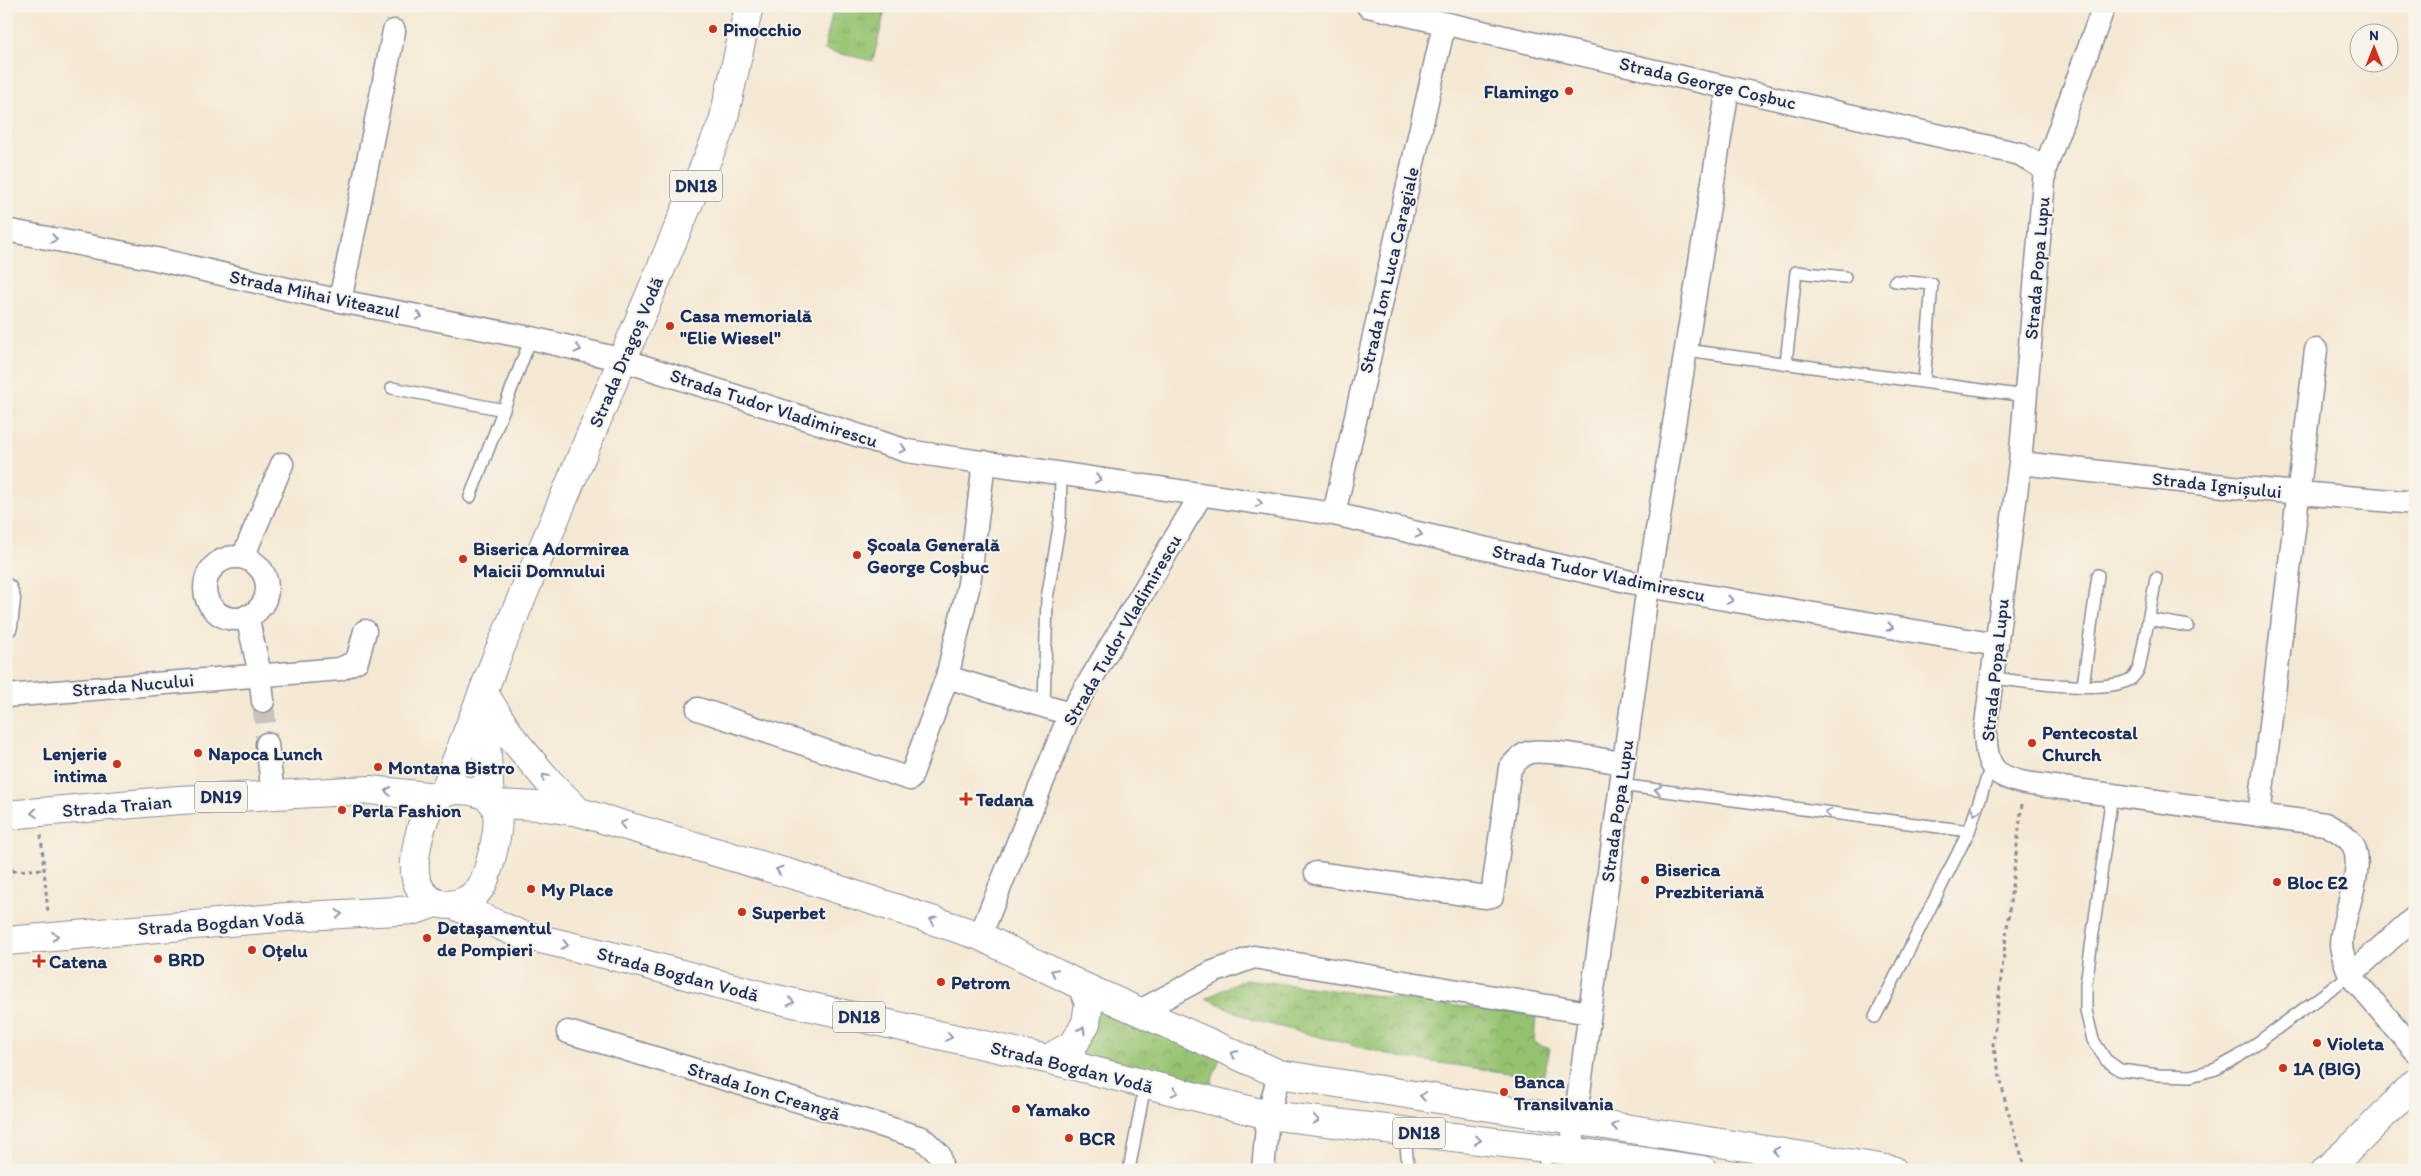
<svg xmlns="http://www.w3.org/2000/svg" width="2421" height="1176" font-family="Itim,sans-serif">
<defs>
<pattern id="grass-tufts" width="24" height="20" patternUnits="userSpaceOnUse" patternTransform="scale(1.25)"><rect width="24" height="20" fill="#95c270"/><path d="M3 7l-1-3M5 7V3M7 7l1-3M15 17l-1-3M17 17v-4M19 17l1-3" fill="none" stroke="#799e5f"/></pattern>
<pattern id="park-crowns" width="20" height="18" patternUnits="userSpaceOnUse" patternTransform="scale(1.25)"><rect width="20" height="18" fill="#95c270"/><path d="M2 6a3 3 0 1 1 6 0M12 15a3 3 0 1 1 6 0" fill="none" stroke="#799e5f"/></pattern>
</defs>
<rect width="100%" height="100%" fill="#f7f3e8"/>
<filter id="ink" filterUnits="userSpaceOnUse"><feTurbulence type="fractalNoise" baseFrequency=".02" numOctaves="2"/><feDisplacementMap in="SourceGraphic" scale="10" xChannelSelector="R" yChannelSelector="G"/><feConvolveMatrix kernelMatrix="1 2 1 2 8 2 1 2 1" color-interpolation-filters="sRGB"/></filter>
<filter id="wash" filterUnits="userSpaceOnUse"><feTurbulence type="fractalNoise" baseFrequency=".0096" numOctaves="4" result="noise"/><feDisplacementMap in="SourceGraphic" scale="20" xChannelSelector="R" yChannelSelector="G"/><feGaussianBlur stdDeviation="1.12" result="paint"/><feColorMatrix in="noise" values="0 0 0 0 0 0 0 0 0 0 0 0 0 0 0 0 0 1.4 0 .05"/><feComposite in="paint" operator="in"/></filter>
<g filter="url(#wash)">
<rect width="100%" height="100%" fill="#f5e8d3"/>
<path fill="url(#grass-tufts)" stroke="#587867" d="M834,6h52l-13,55 -49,-11z"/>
<path fill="url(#park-crowns)" stroke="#587867" d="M1245,979l291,37 -2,27 16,6 -7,29 -144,-21 -146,-37 -47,-22z
M1095,1008l125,50 -11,30 -129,-31z"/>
</g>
<g filter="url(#ink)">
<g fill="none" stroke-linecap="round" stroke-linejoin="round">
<path stroke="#c9c3bc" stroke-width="22" stroke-dasharray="22 11" stroke-linecap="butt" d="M263,701l4,43"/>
<g stroke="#888c98" stroke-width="14">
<path id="lane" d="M1895,281l37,3 -8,98
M1686,350l340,46
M1786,363l10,-91 49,5
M392,388l112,22
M470,497l61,-159
M2148,619l40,7
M1994,678c29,4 115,17 138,0 2,-2 5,-6 7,-9l17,-91
M2083,686l15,-111
M1044,707l3,-108 13,-78 1,-47
M1620,785l349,46 22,-65
M2112,794l-26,190v27l7,29 13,20 14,10 38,5 33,1 25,-7 22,-12 112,-82
M1875,1017l94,-186
M1405,1131l3,39
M1545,1148v22
M1129,1170l16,-85"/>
</g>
<g stroke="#888c98" stroke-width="25">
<path id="street" d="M1368,6l652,148 25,15
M2104,6l-59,163 -25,294 -35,269c2,35 6,43 40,51l300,41c10,5 22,11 28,21 13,25 -12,71 -12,100 1,9 5,20 9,30l65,75
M6,230l150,29 184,42 191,37 92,22 284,91 427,63 314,72 349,59
M340,301l54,-270
M2020,463l222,25 173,15
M1334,514l110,-489
M243,557l39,-93
M205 588a31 31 0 1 1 62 0a31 31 0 1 1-62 0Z
M6,590l3,9 -3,27
M247,616l13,58 3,27
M947,677l123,37
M6,696l334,-27 17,-8 8,-30
M698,709l212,70 37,-102 22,-93 15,-122
M267,744l6,50
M2259,815l57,-465
M1316,873l170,24 6,-1 18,-128c6,-7 12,-14 21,-16 19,-3 71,8 92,11
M980,936l90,-222 131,-219
M2350,975l65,-58
M1140,1011l73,-39 41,-15 335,56
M568,1032l354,106 17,16 3,16
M1571,1151l77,-565 80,-498
M1263,1170l5,-55 11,-41"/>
</g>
<g stroke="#888c98" stroke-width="30">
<path id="secondary" d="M2326,1170l32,-29 57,-58"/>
</g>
<g stroke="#888c98" stroke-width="30">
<path id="primary" d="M483,692l29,46 37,44 30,30
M483,701l7,97
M456,790c46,0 46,24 37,61 -3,12 -6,26 -12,36 -17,24 -53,25 -64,-5 -7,-20 5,-69 19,-84 5,-6 13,-7 20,-8z
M444,792l53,-136 226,-534 26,-116
M496,804l43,2 40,6 225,66 176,58 102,50 197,88 614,96
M6,815l173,-15 191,-10 66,7
M454,905l65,29 114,27 134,36 280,62 221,56 303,36 132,19
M6,941l281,-24 128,-7 20,-7
M1047,1059l27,-15 12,-21 3,-20 -7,-17"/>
</g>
<path stroke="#888c98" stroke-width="3" stroke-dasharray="4 4" stroke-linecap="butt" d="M2022,804l-29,240 13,61 20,65
M41,835l7,78
M6,864l3,1 4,6 -3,7 -4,2
M13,871l31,-2"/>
<use href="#lane" stroke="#fff" stroke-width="11"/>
<use href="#street" stroke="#fff" stroke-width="22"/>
<use href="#secondary" stroke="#fff" stroke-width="28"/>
<use href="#primary" stroke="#fff" stroke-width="28"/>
</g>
<defs><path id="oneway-chevron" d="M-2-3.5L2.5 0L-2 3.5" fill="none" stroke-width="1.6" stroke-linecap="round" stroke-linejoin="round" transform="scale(1.25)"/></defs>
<g stroke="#8d97ae">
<use href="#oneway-chevron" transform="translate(54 239) rotate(11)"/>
<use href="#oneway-chevron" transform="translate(419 316) rotate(11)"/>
<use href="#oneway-chevron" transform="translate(578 349) rotate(14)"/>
<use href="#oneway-chevron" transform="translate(903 449) rotate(15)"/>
<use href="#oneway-chevron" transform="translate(1098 479) rotate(8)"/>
<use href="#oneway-chevron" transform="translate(1259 503) rotate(8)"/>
<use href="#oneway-chevron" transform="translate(1419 534) rotate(13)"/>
<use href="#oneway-chevron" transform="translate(1730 600) rotate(10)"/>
<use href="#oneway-chevron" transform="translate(1890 627) rotate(10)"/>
<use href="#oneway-chevron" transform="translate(545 777) rotate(-132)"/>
<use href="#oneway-chevron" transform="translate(1658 790) rotate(-172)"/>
<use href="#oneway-chevron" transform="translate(388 791) rotate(-174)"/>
<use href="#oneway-chevron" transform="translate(1975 812) rotate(109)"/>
<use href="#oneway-chevron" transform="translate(34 813) rotate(175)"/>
<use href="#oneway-chevron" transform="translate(1828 813) rotate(-172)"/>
<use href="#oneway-chevron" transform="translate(623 824) rotate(-165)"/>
<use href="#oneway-chevron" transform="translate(779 870) rotate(-163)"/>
<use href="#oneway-chevron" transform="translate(339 914) rotate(-3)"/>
<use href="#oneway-chevron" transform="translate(933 920) rotate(-162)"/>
<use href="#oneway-chevron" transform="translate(55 936) rotate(-5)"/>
<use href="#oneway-chevron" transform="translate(565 945) rotate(13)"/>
<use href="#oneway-chevron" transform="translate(1054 972) rotate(-154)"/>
<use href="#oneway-chevron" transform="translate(791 1002) rotate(13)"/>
<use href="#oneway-chevron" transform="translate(1082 1030) rotate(-60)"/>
<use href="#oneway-chevron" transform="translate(949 1037) rotate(13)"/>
<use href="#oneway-chevron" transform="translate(1234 1054) rotate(-156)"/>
<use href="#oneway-chevron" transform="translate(1175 1092) rotate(13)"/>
<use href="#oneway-chevron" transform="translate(1423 1096) rotate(-171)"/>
<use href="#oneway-chevron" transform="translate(1316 1120) rotate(7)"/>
<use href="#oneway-chevron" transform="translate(1615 1126) rotate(-171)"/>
<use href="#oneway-chevron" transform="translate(1478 1140) rotate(7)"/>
<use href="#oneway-chevron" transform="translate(1776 1151) rotate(-171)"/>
</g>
</g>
<g fill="#c8321e" stroke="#f7f3e8" stroke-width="2">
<circle cx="713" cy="29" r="5"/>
<circle cx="1569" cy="91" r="5"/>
<circle cx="670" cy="326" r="5"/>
<circle cx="857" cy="555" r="5"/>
<circle cx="463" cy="559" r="5"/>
<circle cx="2032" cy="743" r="5"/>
<circle cx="198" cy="753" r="5"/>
<circle cx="117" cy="764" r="5"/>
<circle cx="378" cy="767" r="5"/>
<path d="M963.5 791.5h5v5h5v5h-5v5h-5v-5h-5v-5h5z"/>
<circle cx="342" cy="810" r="5"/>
<circle cx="1645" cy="880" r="5"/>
<circle cx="2277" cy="882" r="5"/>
<circle cx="531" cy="889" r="5"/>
<circle cx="742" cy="912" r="5"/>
<circle cx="427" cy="938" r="5"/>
<circle cx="252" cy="950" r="5"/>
<circle cx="158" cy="959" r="5"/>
<path d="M36.5 953.5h5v5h5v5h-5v5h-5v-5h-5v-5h5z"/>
<circle cx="941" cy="982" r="5"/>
<circle cx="2317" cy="1043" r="5"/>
<circle cx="2283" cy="1068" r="5"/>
<circle cx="1504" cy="1092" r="5"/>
<circle cx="1016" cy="1109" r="5"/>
<circle cx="1069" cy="1138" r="5"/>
</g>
<g text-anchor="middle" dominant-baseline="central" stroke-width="4" stroke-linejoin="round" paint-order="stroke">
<g fill="#f7f3e8" stroke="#5d6a87" stroke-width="1">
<rect x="670" y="170.5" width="52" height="31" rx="4"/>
<rect x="195" y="781.5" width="52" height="31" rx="4"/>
<rect x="833" y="1001.5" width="52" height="31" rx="4"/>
<rect x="1393" y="1117.5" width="52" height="31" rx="4"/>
</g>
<g font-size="18" font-weight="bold" fill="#1b2f5e">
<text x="696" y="186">DN18</text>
<text x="221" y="797">DN19</text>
<text x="859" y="1017">DN18</text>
<text x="1419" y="1133">DN18</text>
</g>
<g font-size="19" font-weight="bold" fill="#1b2f5e" stroke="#f7f3e8" text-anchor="start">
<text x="723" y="29">Pinocchio</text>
<text x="1559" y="91" text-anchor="end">Flamingo</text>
<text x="680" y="315">Casa memorială<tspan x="680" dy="22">"Elie Wiesel"</tspan></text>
<text x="867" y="544">Școala Generală<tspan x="867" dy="22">George Coșbuc</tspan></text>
<text x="473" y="548">Biserica Adormirea<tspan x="473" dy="22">Maicii Domnului</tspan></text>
<text x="2042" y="732">Pentecostal<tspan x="2042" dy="22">Church</tspan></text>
<text x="107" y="753" text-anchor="end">Lenjerie<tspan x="107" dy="22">intima</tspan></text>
<text x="208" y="753">Napoca Lunch</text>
<text x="388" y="767">Montana Bistro</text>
<text x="976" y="799">Tedana</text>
<text x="352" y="810">Perla Fashion</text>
<text x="1655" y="869">Biserica<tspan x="1655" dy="22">Prezbiteriană</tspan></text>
<text x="2287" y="882">Bloc E2</text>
<text x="541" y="889">My Place</text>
<text x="752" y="912">Superbet</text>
<text x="437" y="927">Detașamentul<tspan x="437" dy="22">de Pompieri</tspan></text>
<text x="262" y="950">Oțelu</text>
<text x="168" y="959">BRD</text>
<text x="49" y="961">Catena</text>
<text x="951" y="982">Petrom</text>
<text x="2327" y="1043">Violeta</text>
<text x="2293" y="1068">1A (BIG)</text>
<text x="1514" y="1081">Banca<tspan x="1514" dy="22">Transilvania</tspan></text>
<text x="1026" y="1109">Yamako</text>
<text x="1079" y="1138">BCR</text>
</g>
<g font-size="19" fill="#1b2f5e" stroke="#f7f3e8">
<text transform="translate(1708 83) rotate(13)">Strada George Coșbuc</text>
<text transform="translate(2037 268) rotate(-85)">Strada Popa Lupu</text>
<text transform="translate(1389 270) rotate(-77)">Strada Ion Luca Caragiale</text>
<text transform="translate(315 294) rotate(12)">Strada Mihai Viteazul</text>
<text transform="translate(626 352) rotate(-67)">Strada Dragoș Vodă</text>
<text transform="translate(774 408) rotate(18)">Strada Tudor Vladimirescu</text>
<text transform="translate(2217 485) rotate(6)">Strada Ignișului</text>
<text transform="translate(1599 573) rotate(12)">Strada Tudor Vladimirescu</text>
<text transform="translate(1122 630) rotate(-60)">Strada Tudor Vladimirescu</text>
<text transform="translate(1995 670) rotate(-84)">Strada Popa Lupu</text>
<text transform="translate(133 685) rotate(-5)">Strada Nucului</text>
<text transform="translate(117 806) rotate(-5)">Strada Traian</text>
<text transform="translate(1617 811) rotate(-82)">Strada Popa Lupu</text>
<text transform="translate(221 923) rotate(-4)">Strada Bogdan Vodă</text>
<text transform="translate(678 974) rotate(15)">Strada Bogdan Vodă</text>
<text transform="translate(1072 1067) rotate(14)">Strada Bogdan Vodă</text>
<text transform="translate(764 1091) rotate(17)">Strada Ion Creangă</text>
</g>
</g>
<rect width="2421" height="1176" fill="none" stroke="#f7f3e8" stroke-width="25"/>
<g transform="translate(2374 48)"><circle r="24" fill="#f7f3e8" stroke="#9fa5b1"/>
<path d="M0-4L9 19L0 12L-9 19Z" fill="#c8321e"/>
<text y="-8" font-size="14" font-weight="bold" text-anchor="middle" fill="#1b2f5e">N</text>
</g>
</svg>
